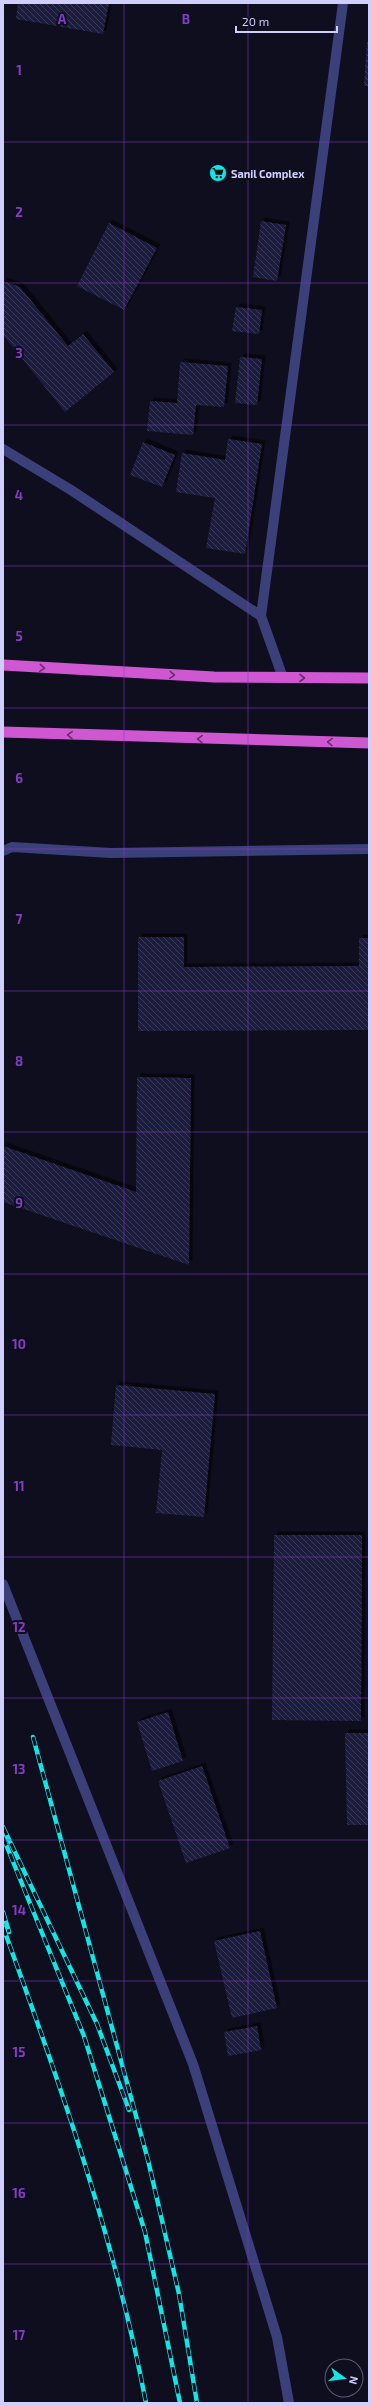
<svg xmlns="http://www.w3.org/2000/svg" width="372" height="2406" font-family="'Exo 2',sans-serif">
<defs>
<pattern id="building-back-hatch" width="6" height="6" patternUnits="userSpaceOnUse"><rect width="6" height="6" fill="#1e1b3e"/><path d="M-1 5l2 2M0 0l6 6M5-1l2 2" fill="none" stroke="#3e3b5b"/></pattern>
<filter id="shadow"><feDropShadow dx="3.5" dy="-3.5" stdDeviation="0" flood-color="#0009"/></filter>
</defs>
<rect width="100%" height="100%" fill="#0f0e1e"/>
<path fill="url(#building-back-hatch)" filter="url(#shadow)" d="M18,3h91l-6,31 -87,-15z
M367,41l2,1v44h-5z
M261,221l25,4 -9,56 -24,-4z
M109,223l48,25 -33,62 -47,-24z
M3,281l17,6 48,59 15,-12 31,38 -49,40 -62,-77z
M236,307l26,3 -3,24 -27,-3z
M240,357l22,2 -5,46 -22,-2z
M180,362l48,4 -4,41 -28,-2 -3,30 -46,-4 3,-30 27,2z
M228,439l34,5 -17,110 -39,-6 9,-50 -39,-6 6,-39 43,7z
M143,442l32,13 -13,32 -32,-12z
M138,937h46v30l175,-1v-28h10v92l-231,1z
M137,1077l54,1 -2,187 -186,-63v-56l133,46z
M116,1385l99,9 -11,123 -48,-4 6,-63 -51,-5z
M274,1535h88l-1,186 -89,-1z
M168,1712l15,49 -31,10 -15,-49z
M345,1733h24v92h-22z
M202,1766l28,82 -44,15 -28,-82z
M260,1931l17,77 -45,10 -18,-77z
M257,2026l4,24 -33,6 -4,-24z"/>
<g fill="none" stroke-linecap="round" stroke-linejoin="round">
<path stroke="#3c407a" stroke-width="10" d="M3,449l68,41 190,126
M283,678l-22,-62 82,-613
M3,851l9,-4 99,6 258,-4
M3,1584l190,480 84,273 12,66"/>
<path stroke="#d057d2" stroke-width="11" d="M3,665l211,12 155,1
M3,732l366,11"/>
<g stroke="#0fe6e6" stroke-width="4.5">
<path id="rail" d="M33,1737l115,423 31,134 18,109
M3,1827l94,197 32,86
M3,1837l81,199 61,196 35,171
M3,1912l6,20
M3,1927c57,156 112,313 143,476"/>
</g>
<use href="#rail" stroke="#0f0e1e" stroke-width="3" stroke-dasharray="9" stroke-linecap="butt"/>
</g>
<defs><path id="oneway-chevron" d="M-2-3.5L2.5 0L-2 3.5" fill="none" stroke-width="1.6" stroke-linecap="round" stroke-linejoin="round"/></defs>
<g stroke="#662f6f">
<use href="#oneway-chevron" transform="translate(42 668) rotate(4)"/>
<use href="#oneway-chevron" transform="translate(172 675) rotate(3)"/>
<use href="#oneway-chevron" transform="translate(302 678)"/>
<use href="#oneway-chevron" transform="translate(70 735) rotate(-178)"/>
<use href="#oneway-chevron" transform="translate(200 739) rotate(-178)"/>
<use href="#oneway-chevron" transform="translate(330 742) rotate(-178)"/>
</g>
<path fill="none" stroke="#833cc5" stroke-width="1" stroke-opacity="0.55" d="M124,3v2400M248,3v2400M3,142h366M3,283h366M3,425h366M3,566h366M3,708h366M3,849h366M3,991h366M3,1132h366M3,1274h366M3,1415h366M3,1557h366M3,1698h366M3,1840h366M3,1981h366M3,2123h366M3,2264h366"/>
<defs>
<g id="supermarket-disc" transform="scale(0.9)"><circle r="9.5" fill="#0fe6e6" stroke="#0f0e1e"/><path d="M-6-5.5h2.5l.6 2H6L4.5 2H-2.5L-4.4-4H-6ZM-1.5 3.2a1.3 1.3 0 1 0 .1 0ZM3 3.2a1.3 1.3 0 1 0 .1 0Z" fill="#111"/></g>
</defs>
<g fill-rule="evenodd">
<use href="#supermarket-disc" x="218" y="173"/>
</g>
<g text-anchor="middle" dominant-baseline="central" stroke-width="4" stroke-linejoin="round" paint-order="stroke">
<g font-size="11" font-weight="bold" fill="#cfcefc" stroke="#0f0e1e" text-anchor="start">
<text x="231" y="173">Sanil Complex</text>
</g>
</g>
<g font-size="13" text-anchor="middle" font-weight="bold" fill="#833cc5" stroke="#0f0e1e" stroke-width="4" stroke-linejoin="round" paint-order="stroke">
<text x="62" y="24">A</text>
<text x="186" y="24">B</text>
<text x="19" y="75">1</text>
<text x="19" y="217">2</text>
<text x="19" y="358">3</text>
<text x="19" y="500">4</text>
<text x="19" y="641">5</text>
<text x="19" y="783">6</text>
<text x="19" y="924">7</text>
<text x="19" y="1066">8</text>
<text x="19" y="1208">9</text>
<text x="19" y="1349">10</text>
<text x="19" y="1491">11</text>
<text x="19" y="1632">12</text>
<text x="19" y="1774">13</text>
<text x="19" y="1915">14</text>
<text x="19" y="2057">15</text>
<text x="19" y="2198">16</text>
<text x="19" y="2340">17</text>
</g>
<rect width="372" height="2406" fill="none" stroke="#cfcefc" stroke-width="8"/>
<g transform="translate(344 2378) rotate(104)"><circle r="19" fill="#0f0e1e" stroke="#5c5b77"/>
<path d="M0-3L7 15L0 10L-7 15Z" fill="#0fe6e6"/>
<text y="-6" font-size="11" font-weight="bold" text-anchor="middle" fill="#cfcefc">N</text>
</g>
<path d="M236 26v6h101v-6" fill="none" stroke="#cfcefc" stroke-width="2"/>
<text x="242" y="26" font-size="12" fill="#cfcefc" stroke="#0f0e1e" stroke-width="3" paint-order="stroke">20 m</text>
</svg>
